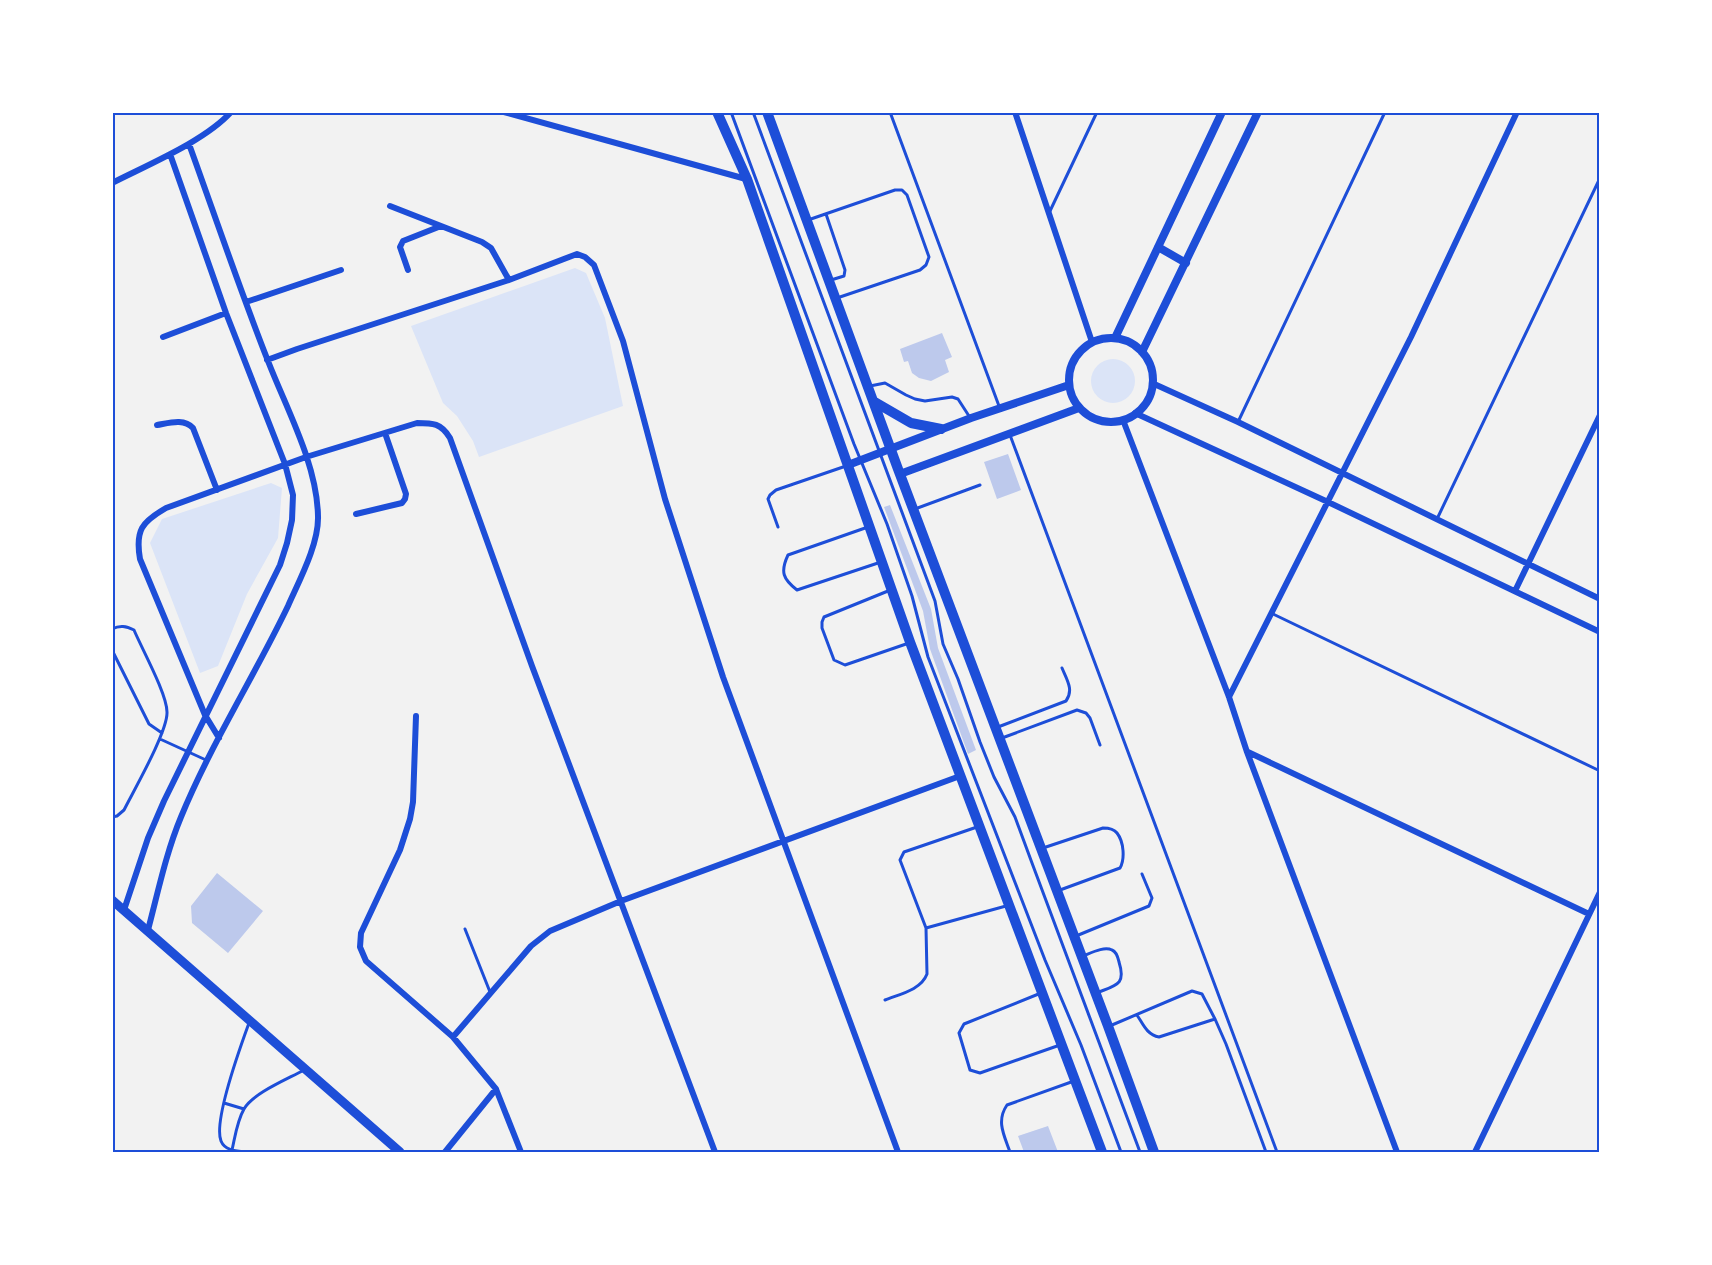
<svg xmlns="http://www.w3.org/2000/svg" width="1712" height="1265" font-family="'Open Sans',sans-serif">
<rect width="100%" height="100%" fill="#f2f2f2"/>
<path fill="#dbe4f7" d="M575,268l11,5 19,45 18,88 -144,51 -6,-16 -16,-25 -14,-13 -32,-77z
M1091 381a22 22 0 1 1 44 0a22 22 0 1 1-44 0Z
M271,483l11,5 -4,50 -31,56 -29,72 -18,7 -50,-130 12,-24z"/>
<path fill="#bdc9ec" d="M942,333l10,24 -7,3 4,12 -18,9 -12,-3 -7,-5 -4,-12 -4,1 -4,-13z
M1008,454l13,36 -24,9 -13,-37z
M890,505l41,104 7,39 38,102 -8,4 -38,-105 -7,-38 -39,-104z
M217,873l46,38 -35,42 -36,-30 -1,-17z
M1048,1126l10,26h-34l-6,-16z"/>
<g fill="none" stroke-linecap="round" stroke-linejoin="round">
<path stroke="#1d4ed8" stroke-width="3" d="M731,112l123,332 33,80 25,72 16,61 117,303 36,85 40,107
M753,112l182,489 8,43 15,35 22,63 14,35 21,40 17,46 108,289
M890,112l109,294
M1050,211l47,-99
M826,214l19,56 -1,6 -13,4
M808,220l87,-30h7l5,5 22,62 -3,8 -6,5 -83,28
M870,386l15,-3 21,12 9,4 10,2 27,-4 6,2 11,17
M1238,422l147,-310
M1010,435l267,717
M915,509l65,-24
M1437,519l163,-341
M778,527l-10,-28 2,-4 6,-5 70,-24
M868,527l-80,28c-8,17 -5,24 9,35l81,-27
M888,591l-64,26 -2,5v6l12,32 11,5 64,-22
M1273,614l327,157
M112,629c8,-4 14,-3 22,1 8,19 33,64 33,82 1,19 -33,78 -43,98l-7,6 -5,1
M112,650l37,74 13,9
M998,727l68,-26c8,-11 1,-21 -4,-33
M1002,738l75,-28 9,3 4,5 10,27
M160,739l46,21
M977,827l-73,25 -4,8 26,68 80,-22
M1043,848l60,-20c5,0 11,1 14,5 7,9 8,26 3,35l-60,22
M465,929l25,63
M1076,936l73,-30 3,-8 -10,-24
M1083,956c8,-3 21,-10 29,-6 5,2 6,8 7,12 7,22 -2,23 -20,30
M1041,993l-77,31 -5,9 11,37 10,3 80,-28
M885,1000c15,-6 36,-10 42,-26l-1,-46
M1215,1019l11,25 40,108
M1112,1025l80,-34 10,3 13,25 -56,18c-12,-2 -16,-13 -22,-22
M224,1103l20,6
M232,1150c3,-13 5,-29 12,-41 9,-16 44,-30 60,-39
M246,1152c-9,-1 -21,-1 -25,-11 -8,-20 20,-96 28,-118
M1010,1152c-6,-17 -14,-31 -3,-47l67,-24"/>
<path stroke="#1d4ed8" stroke-width="6" d="M504,112l242,67
M1015,112l77,230
M112,183c35,-18 93,-42 119,-71
M390,206l92,36 9,6 18,32
M408,270l-8,-23 3,-6 38,-15
M246,302l95,-32
M163,337l63,-24
M267,360l30,-11 212,-69 68,-26 8,3 9,8 29,76 42,158 58,178 175,475
M1152,383l86,39 362,177
M1135,413l193,89 272,130
M1123,420l106,277 18,55 150,400
M157,425c12,-2 27,-7 36,3l24,62
M356,514l46,-11 3,-4 1,-5 -21,-61
M1515,591l85,-176
M1229,697l182,-360 106,-225
M416,716l-3,86 -3,17 -10,31 -39,83 -1,14 6,14 87,76 43,52 25,63
M219,738l-14,-23 -65,-156c-5,-29 2,-37 26,-51l140,-51 111,-34c16,0 24,0 33,15l82,228 183,486
M1248,752l341,162
M124,910l24,-72 16,-37 116,-236 7,-22 5,-23 1,-25 -8,-31 -59,-151 -56,-159
M148,930c10,-38 18,-77 33,-113 30,-73 73,-140 107,-211 11,-25 31,-62 30,-90 -1,-52 -31,-106 -50,-155 -28,-71 -53,-145 -79,-217
M453,1037l78,-91 19,-15 71,-30 339,-125
M445,1152l51,-63
M1475,1152l125,-260"/>
<path stroke="#1d4ed8" stroke-width="8" d="M1158,247l28,16
M1115,338l107,-226
M1069 380a42 42 0 1 1 84 0a42 42 0 1 1-84 0Z
M1142,352l116,-240
M848,465l123,-47 98,-33
M900,474l179,-66"/>
<path stroke="#1d4ed8" stroke-width="9" d="M112,900l288,252"/>
<path stroke="#1d4ed8" stroke-width="10" d="M717,112l30,67 163,463 192,510
M767,112l131,357 210,557 46,126
M873,401l38,22 30,6"/>
</g>
<rect width="1712" height="1265" fill="none" stroke="#ffffff" stroke-width="228"/>
<rect x="114" y="114" width="1484" height="1037" fill="none" stroke="#1d4ed8" stroke-width="2"/>
</svg>
